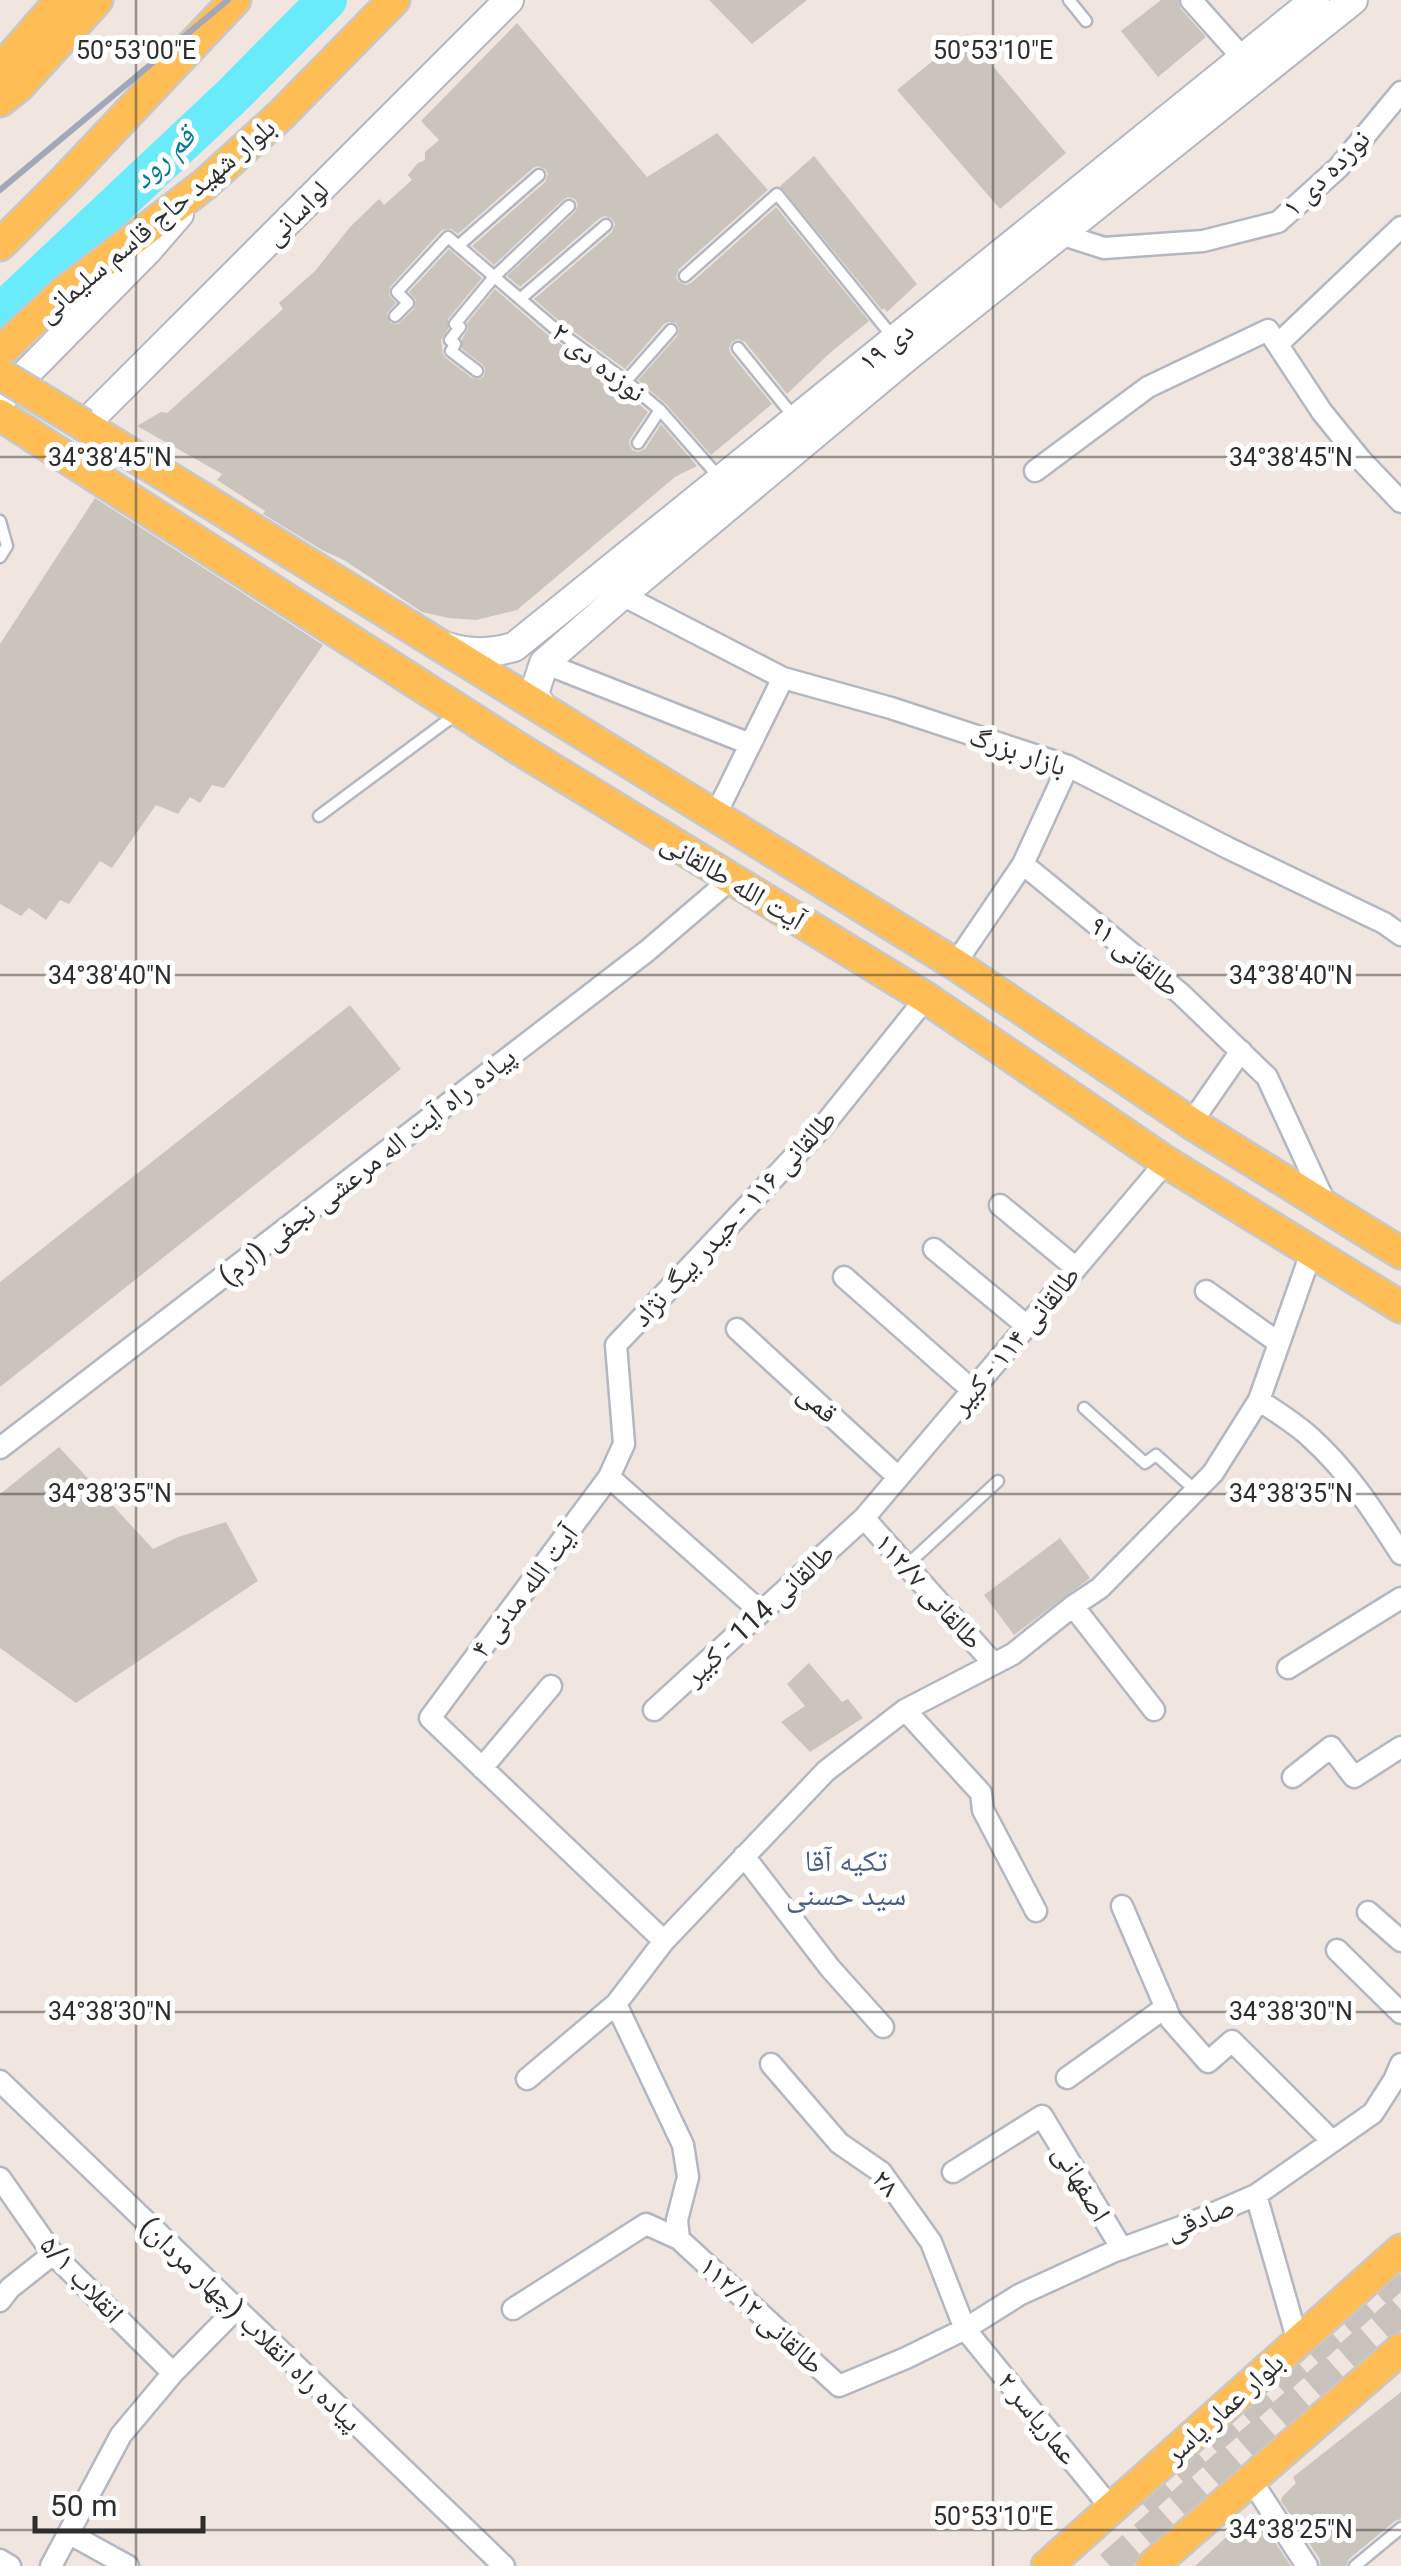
<svg xmlns="http://www.w3.org/2000/svg" width="1401" height="2566" font-family="Roboto,'Noto Naskh Arabic',sans-serif">
<rect width="100%" height="100%" fill="#f0e6df"/>
<g fill="none" stroke-linecap="round" stroke-linejoin="round">
<path stroke="#69ebfb" stroke-width="40" d="M0,314l233,-219 94,-95"/>
</g>
<path fill="#cbc4bd" d="M709,0h98l-55,44z
M1161,0h17l3,9 25,28 -48,40 -37,-46z
M517,23l130,154 70,-44 51,57 -89,79 -3,8 3,5 7,3 5,-2 85,-76 93,114 -38,31 -44,42 -42,-52 -7,-3 -6,3 -3,6 2,6 41,50 -61,51 -45,-51 -28,-24 40,-45 1,-7 -3,-5 -7,-1 -5,2 -39,45 -66,-48 -25,-22 78,-67 3,-8 -3,-5 -7,-3 -5,2 -80,69 -13,-11 68,-64 3,-7 -3,-6 -7,-2 -5,3 -69,65 -22,-19 73,-64 3,-8 -3,-5 -7,-3 -5,2 -75,66 -7,-5 -9,1 -52,57 -1,8 7,8 -9,10 3,10 8,1 16,-15 2,-9 -7,-8 40,-43 33,29 -34,41v10l-7,11 2,14 3,4 26,20 7,1 5,-3 1,-7 -2,-4 -21,-16v-10l6,-10 -1,-6 28,-34 53,46 73,53 27,24 -18,27 -1,4 3,7 6,2 7,-3 16,-25 36,42 -22,11 -158,133 -41,10 -28,-2 -26,-6 -78,-52 -22,-10 -59,-36 2,-3 -48,-31 5,-6 -85,-48 24,-14 6,1 116,-104 -4,-6 36,-32 35,-44 29,-28 5,6 28,-25 -4,-5 10,-12 7,-3v-8l14,-12 -18,-19z
M966,34l100,119 -66,56 -103,-119z
M814,156l103,128 -30,28 -3,-4 -2,2 -102,-124z
M95,498l228,147 -99,143 -12,-3 -12,18 -10,-6 -12,17 -22,-9 -44,63 -12,-7 -31,43 -9,-4 -14,20 -17,-12 -8,8 -21,-12v-260z
M350,1005l51,64 -401,318v-105z
M59,1447l94,102 25,-12 48,-15 32,59 -182,122 -76,-55v-154z
M1060,1538l30,40 -76,57 -30,-40z
M809,1663l33,39 6,-3 15,19 -53,34 -29,-30 24,-16 -18,-22z
M1401,2392v127l-6,2 -46,38 -3,7h-25l-2,-8 -38,-57 1,-4 14,-14 -3,-6z
M1249,2516l10,2 32,48h-96z"/>
<g fill="none" stroke-linecap="round" stroke-linejoin="round">
<path stroke="#c9c1bb" stroke-width="30" stroke-dasharray="30 15" stroke-linecap="butt" d="M1141,2502l260,-230
M1110,2566l291,-256"/>
<g stroke="#b3b7c2" stroke-width="15">
<path id="lane" d="M1069,0l17,21
M458,246l81,-71
M685,276l92,-82 115,142
M520,299l86,-74
M395,316l13,-13 -11,-11 51,-55 106,91 72,53 34,29 58,66
M738,348l56,69
M477,371l-26,-20 4,-7 -5,-4 10,-13 -5,-3 39,-47 75,-71
M626,381l45,-51
M638,443l22,-33
M0,521l7,25 -7,11
M319,816l136,-101
M1084,1408l61,55 11,-8 39,35
M907,1565l91,-84
M1355,2566l46,-38"/>
</g>
<g stroke="#b3b7c2" stroke-width="25">
<path id="street" d="M1191,0l59,66
M1054,232l50,16 99,-7 75,-19 61,-55 62,-75
M1278,344l123,-117
M1035,471l113,-84 120,-57 54,82 39,48 40,42
M622,595l161,83 108,30 177,58 160,82 156,75 17,12
M544,663l206,81
M715,816l68,-138
M1023,864l158,130 86,83 60,130
M955,964l68,-100 45,-98
M1191,1123l50,-72
M1000,1205l76,63
M934,1249l93,77
M844,1277l128,113
M1206,1291l73,52
M737,1329l161,148
M1259,1400c17,12 36,23 51,37 38,34 64,75 91,117
M0,1448l647,-497 84,-72
M609,1477l152,135
M864,1518l130,146
M1073,1606l81,104
M1288,1668l113,-70
M654,1710l210,-192 302,-356
M905,1710l76,83 2,17 53,101
M482,1768l69,-82
M1293,1777l38,-30 23,30 47,-30
M744,1856l86,112 53,59
M1122,1906l49,114 37,42 24,-21 100,100
M1368,1912l33,29
M664,1941l-234,-223 179,-241 15,-33 -8,-99 208,-220 102,-127
M1337,1950l64,63
M616,2004l67,141 5,32 -11,43 2,19 160,147 67,-28 59,-29 54,-34 96,-44 74,-27 67,-29 117,-82 21,-33 7,-16
M771,2064l68,79 42,29 50,70 34,87 146,179
M1067,2078l99,-71
M527,2079l89,-75 48,-63 162,-170 79,-61 108,-56 60,-48 27,-18 113,-115 46,-73 52,-147
M0,2081l504,485
M953,2172l89,-56 80,133
M0,2178l53,76 120,119
M1256,2195l42,147
M0,2301l10,-13 43,-34
M513,2309l133,-85 33,15
M1251,2480l56,86
M70,2534l58,32
M0,2560l10,6
M51,2566l70,-131 52,-62 63,-64"/>
</g>
<g stroke="#b3b7c2" stroke-width="32">
<path id="secondary" d="M0,400l147,-149 32,-37
M84,425l425,-425
M444,646c25,8 45,8 70,1l801,-647
M544,710l-10,-16 10,-31 78,-68 286,-239 445,-356"/>
</g>
<g stroke="#c8c8c8" stroke-width="35">
<path id="primary" d="M0,70l61,-70
M0,101l19,-15 78,-86
M0,245l64,-64 171,-181
M0,352l63,-59 141,-108 77,-70 113,-115
M0,415l521,335 405,248 240,164 235,145
M84,425l871,539 236,159 210,130
M1047,2566l354,-316
M1152,2566l249,-217"/>
</g>
<use href="#lane" stroke="#fff" stroke-width="10"/>
<use href="#street" stroke="#fff" stroke-width="20"/>
<use href="#secondary" stroke="#fff" stroke-width="28"/>
<use href="#primary" stroke="#ffbd55" stroke-width="30"/>
<path stroke="#a0a8b9" stroke-width="6" d="M0,190l228,-190"/>
<g stroke="#c8c8c8" stroke-width="35" stroke-linecap="butt">
<path id="primary-bridge" d="M0,374l84,51"/>
</g>
<use href="#primary-bridge" stroke="#ffbd55" stroke-width="30"/>
</g>
<path fill="none" stroke="#2d2d2d" stroke-width="2.5" stroke-opacity="0.45" d="M136,0v2566M993,0v2566M0,457h1401M0,975h1401M0,1494h1401M0,2012h1401M0,2530h1401"/>
<g text-anchor="middle" dominant-baseline="central" stroke-width="10" stroke-linejoin="round" paint-order="stroke">
<g font-size="28" fill="#2d2d2d" stroke="#fff">
<text transform="translate(1326 173) rotate(-45)">نوزده دی ۱</text>
<text transform="translate(296 213) rotate(-45)">لواسانی</text>
<text transform="translate(156 220) rotate(-40)">بلوار شهید حاج قاسم سلیمانی</text>
<text transform="translate(886 346) rotate(-39)">۱۹ دی</text>
<text transform="translate(599 362) rotate(38)">نوزده دی ۲</text>
<text transform="translate(1018 751) rotate(19)">بازار بزرگ</text>
<text transform="translate(733 881) rotate(31)">آیت الله طالقانی</text>
<text transform="translate(1135 956) rotate(40)">طالقانی ۹۱</text>
<text transform="translate(367 1166) rotate(-38)">پیاده راه آیت اله مرعشی نجفی (ارم)</text>
<text transform="translate(734 1218) rotate(-47)">طالقانی ۱۱۶ - حیدر بیگ نژاد</text>
<text transform="translate(1015 1340) rotate(-50)">طالقانی ۱۱۴ - کبیر</text>
<text transform="translate(818 1403) rotate(43)">قمی</text>
<text transform="translate(524 1591) rotate(-53)">۴ آیت الله مدنی</text>
<text transform="translate(929 1591) rotate(48)">طالقانی ۱۱۲/۷</text>
<text transform="translate(759 1614) rotate(-43)">طالقانی 114 - کبیر</text>
<text transform="translate(886 2183) rotate(49)">۲۸</text>
<text transform="translate(1082 2183) rotate(59)">اصفهانی</text>
<text transform="translate(1200 2218) rotate(-22)">صادقی</text>
<text transform="translate(82 2279) rotate(47)">انقلاب ۵/۱</text>
<text transform="translate(762 2315) rotate(43)">طالقانی ۱۱۲/۱۲</text>
<text transform="translate(251 2324) rotate(44)">پیاده راه انقلاب (چهار مردان)</text>
<text transform="translate(1224 2408) rotate(-42)">بلوار عمار یاسر</text>
<text transform="translate(1038 2418) rotate(51)">عماریاسر ۲</text>
</g>
<g font-size="30" font-style="italic" fill="#037b97" stroke="#fff">
<text transform="translate(163 157) rotate(-44)">قم رود</text>
</g>
<g font-size="30" fill="#485c84" stroke="#fff">
<text x="846" y="1860">تکیه آقا<tspan x="846" dy="34">سید حسنی</tspan></text>
</g>
</g>
<g font-size="25" text-anchor="middle" fill="#2d2d2d" stroke="#fff" stroke-width="10" stroke-linejoin="round" paint-order="stroke">
<text x="136" y="59">50°53'00"E</text>
<text x="993" y="59">50°53'10"E</text>
<text x="110" y="466">34°38'45"N</text>
<text x="1291" y="466">34°38'45"N</text>
<text x="110" y="984">34°38'40"N</text>
<text x="1291" y="984">34°38'40"N</text>
<text x="110" y="1502">34°38'35"N</text>
<text x="1291" y="1502">34°38'35"N</text>
<text x="110" y="2020">34°38'30"N</text>
<text x="1291" y="2020">34°38'30"N</text>
<text x="993" y="2525">50°53'10"E</text>
<text x="1291" y="2538">34°38'25"N</text>
</g>
<path d="M35 2516v15h168v-15" fill="none" stroke="#2d2d2d" stroke-width="5"/>
<text x="50" y="2516" font-size="30" fill="#2d2d2d" stroke="#ffffff" stroke-width="8" paint-order="stroke">50 m</text>
</svg>
